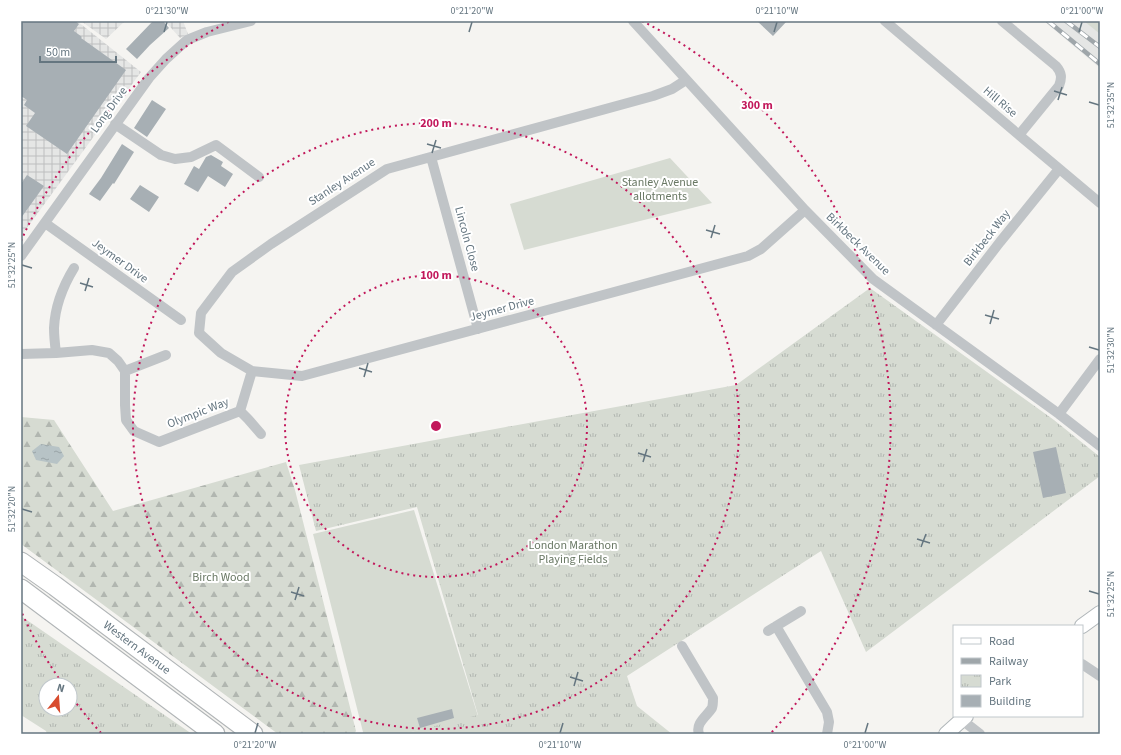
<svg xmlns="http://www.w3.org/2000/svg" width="1121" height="755" font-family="'Source Sans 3',sans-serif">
<defs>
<pattern id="industrial-grid" width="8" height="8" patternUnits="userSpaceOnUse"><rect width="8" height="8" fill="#e5e6e5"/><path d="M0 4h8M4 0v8" fill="none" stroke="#bdbfbf"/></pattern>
<pattern id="forest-firs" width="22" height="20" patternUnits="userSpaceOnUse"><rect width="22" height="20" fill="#d6dbd2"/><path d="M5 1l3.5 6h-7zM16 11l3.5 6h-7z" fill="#b1b6b0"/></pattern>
<pattern id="park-tufts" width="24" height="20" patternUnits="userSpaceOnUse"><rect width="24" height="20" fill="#d6dbd2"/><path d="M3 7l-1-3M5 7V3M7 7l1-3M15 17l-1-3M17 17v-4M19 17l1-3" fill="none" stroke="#b1b6b0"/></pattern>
<pattern id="water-ripples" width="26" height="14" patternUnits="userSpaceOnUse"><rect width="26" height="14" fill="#b7c3c6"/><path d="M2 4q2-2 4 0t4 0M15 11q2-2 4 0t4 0" fill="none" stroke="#98a3a6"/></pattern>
</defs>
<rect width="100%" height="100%" fill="#f5f4f1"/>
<path fill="#e5e6e5" d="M1044,21h56v47z"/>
<path fill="url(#industrial-grid)" d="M21,21h56l64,51 -120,164z
M81,21h44l-19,18z
M165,21h18l5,13 -8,4z"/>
<path fill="#d6dbd2" d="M1084,21h16v13z
M670,158l42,45 -188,47 -14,-46z
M414,510l64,206 -75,18h-41l1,-2 -50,-198z"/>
<path fill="url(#forest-firs)" d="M21,417l33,3 59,91 173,-49 9,28 61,241 -2,3h-76l-257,-190z"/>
<path fill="url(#park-tufts)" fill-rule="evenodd" d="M870,288l184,132 46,37v19l-234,176 -45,-101 -194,125 10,30 35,28h-269l75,-19 -61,-208 -101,24 -17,-66 437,-80z
M21,616l171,118h-145l-1,-3 -25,-16zM46,685h24v24h-24z"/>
<path fill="url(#water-ripples)" d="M41,444l18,3 5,9 -7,8 -21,-4 -4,-9z"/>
<path fill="#a7afb4" d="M21,21h54l4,3 -5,7 8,6 -1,1 45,32 -59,84 -41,-28 9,-13 -11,-8 3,-5 -6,-4z
M153,21h10l6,7 -19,17 -13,14 -11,-10z
M757,21h30l-14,15z
M152,100l14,9 -19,28 -13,-9z
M122,144l12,8 -20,32 -1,-1 -13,18 -11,-7 12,-16z
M211,155l12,7 -2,4 12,8 -8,13 -17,-11 -10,16 -14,-8 10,-18 5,3 7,-12z
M27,175l17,11 -23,32v-34z
M140,185l19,12 -10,15 -19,-13z
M1056,447l10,46 -23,5 -10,-46z
M452,709l2,9 -34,10 -3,-10z"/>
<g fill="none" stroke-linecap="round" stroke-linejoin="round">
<g stroke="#b0b6b9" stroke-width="16">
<path id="secondary" d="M1082,626l18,-13
M946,734l20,-18"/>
</g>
<g stroke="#b1b5b7" stroke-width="21">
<g id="highway">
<path id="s1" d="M21,562l34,24 198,148"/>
<path d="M21,589l194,145"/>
</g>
</g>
<path stroke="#c0c4c7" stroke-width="10" d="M633,21l172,189 68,69 186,135 41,32
M885,21l134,114 81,68
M1002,21l54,45c6,7 6,12 3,20l-40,49
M686,80l-14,9 -19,7 -266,73 -116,75 -39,28 -31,41 -2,20 22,20 31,18 50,5 446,-120 13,-7 44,-39
M115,124l46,31 14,4 16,-2 25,-12 43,32
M431,157l47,172
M45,223l136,97
M21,256l128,-178 17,-19 21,-19 20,-8 44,-11
M936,325l64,-83 59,-73
M56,353c-1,-8 -2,-17 -2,-25 1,-22 9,-42 20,-60
M21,354l35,-1 36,-3 17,3 9,8 7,10v34l1,15 8,11 25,11 81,-31 12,-40
M125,371l41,-16
M240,411l8,8 13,15
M1059,414l41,-55
M776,626l51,86 2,10 -2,12
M768,631l33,-20
M682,646l31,52c0,3 0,7 -1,10 -5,8 -17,15 -13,26
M1082,664l18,12
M962,720l18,14"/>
<use href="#secondary" stroke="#fff" stroke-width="14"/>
<use href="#highway" stroke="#fff" stroke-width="19"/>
<g stroke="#9fa6aa" stroke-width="4.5">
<path id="rail" d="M1048,21l52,43
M1066,21l34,26"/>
</g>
<use href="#rail" stroke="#fff" stroke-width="3" stroke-dasharray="9" stroke-linecap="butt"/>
</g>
<path fill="none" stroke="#657680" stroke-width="1.5" d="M164,32l3,-10M469,32l3,-10M774,32l3,-10M1079,32l3,-10M1054,91l13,4M1058,100l4,-13M1089,102l10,3M427,144l14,4M432,153l4,-13M706,230l14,4M711,238l4,-13M22,265l10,3M80,283l13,4M85,291l4,-13M985,315l14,4M990,324l4,-14M1089,347l10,3M359,368l13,4M364,377l4,-14M638,453l13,4M643,462l4,-13M22,509l10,3M917,539l13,4M921,547l5,-13M1089,591l10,3M291,592l13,4M295,600l4,-13M570,677l13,4M574,686l4,-14M255,733l3,-10M560,733l3,-10M865,733l3,-10"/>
<g fill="none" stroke="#c2185b" stroke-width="2" stroke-dasharray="2 4">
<circle cx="436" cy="426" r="151"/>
<circle cx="436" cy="426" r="303"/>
<path d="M101 733A454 454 0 0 1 71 696M62 683A454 454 0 0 1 21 611M21 241A454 454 0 0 1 230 21M642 21A454 454 0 0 1 771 733"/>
</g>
<g text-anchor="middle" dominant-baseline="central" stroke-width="4" stroke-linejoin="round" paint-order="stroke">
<g font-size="12" fill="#657680" stroke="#fff">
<text transform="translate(1000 102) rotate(40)">Hill Rise</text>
<text transform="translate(109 110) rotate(-54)">Long Drive</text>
<text transform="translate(342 182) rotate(-33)">Stanley Avenue</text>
<text transform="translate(987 238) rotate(-52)">Birkbeck Way</text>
<text transform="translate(467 239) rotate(75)">Lincoln Close</text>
<text transform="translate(858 244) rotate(44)">Birkbeck Avenue</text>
<text transform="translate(120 261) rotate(36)">Jeymer Drive</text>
<text transform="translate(502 309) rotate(-15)">Jeymer Drive</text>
<text transform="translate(198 413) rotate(-21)">Olympic Way</text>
<text stroke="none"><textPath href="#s1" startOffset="144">Western Avenue</textPath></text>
</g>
<g font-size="12" fill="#697864" stroke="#fff">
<text x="660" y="182">Stanley Avenue<tspan x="660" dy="14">allotments</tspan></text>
<text x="573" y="545">London Marathon<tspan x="573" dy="14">Playing Fields</tspan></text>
<text x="221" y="577">Birch Wood</text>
</g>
</g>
<circle cx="436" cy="426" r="6" fill="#c2185b" stroke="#fff" stroke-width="2"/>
<g font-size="12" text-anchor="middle" font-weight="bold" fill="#c2185b" stroke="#fff" stroke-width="4" stroke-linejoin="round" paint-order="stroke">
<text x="757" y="109">300 m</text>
<text x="436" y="127">200 m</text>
<text x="436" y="279">100 m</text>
</g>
<rect width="1121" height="755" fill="none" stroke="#ffffff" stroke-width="44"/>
<rect x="953" y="625" width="130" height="92" fill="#ffffff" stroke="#c1c8cc"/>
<rect x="961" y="638" width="20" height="6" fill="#ffffff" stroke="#c1c8cc"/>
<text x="989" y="645" font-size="12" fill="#657680">Road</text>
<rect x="961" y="658" width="20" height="6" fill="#9fa6aa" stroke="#c1c8cc"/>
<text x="989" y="665" font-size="12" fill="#657680">Railway</text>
<rect x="961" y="675" width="20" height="12" fill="url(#park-tufts)" stroke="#c1c8cc"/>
<text x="989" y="685" font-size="12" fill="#657680">Park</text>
<rect x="961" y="695" width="20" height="12" fill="#a7afb4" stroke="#c1c8cc"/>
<text x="989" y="705" font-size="12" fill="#657680">Building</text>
<g transform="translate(58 697) rotate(17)"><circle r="19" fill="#ffffff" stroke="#c1c8cc"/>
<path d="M0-3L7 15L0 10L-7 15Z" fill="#d84c2e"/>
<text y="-6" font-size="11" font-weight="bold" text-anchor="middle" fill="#657680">N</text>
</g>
<path d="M40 56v6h76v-6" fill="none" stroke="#657680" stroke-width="2"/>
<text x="46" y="56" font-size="12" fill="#657680" stroke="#ffffff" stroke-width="3" paint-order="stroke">50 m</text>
<rect x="22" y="22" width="1077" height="711" fill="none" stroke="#657680" stroke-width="1.5"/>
<g font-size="10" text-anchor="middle" fill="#657680">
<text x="167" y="14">0°21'30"W</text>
<text x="472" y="14">0°21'20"W</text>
<text x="777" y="14">0°21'10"W</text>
<text x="1082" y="14">0°21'00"W</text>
<text transform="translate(1110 105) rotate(-90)" y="4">51°32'35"N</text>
<text transform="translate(11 265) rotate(-90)" y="4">51°32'25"N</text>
<text transform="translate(1110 350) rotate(-90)" y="4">51°32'30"N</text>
<text transform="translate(11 509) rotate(-90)" y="4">51°32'20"N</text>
<text transform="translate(1110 594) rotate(-90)" y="4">51°32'25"N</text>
<text x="255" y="748">0°21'20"W</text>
<text x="560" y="748">0°21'10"W</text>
<text x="865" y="748">0°21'00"W</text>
</g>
</svg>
